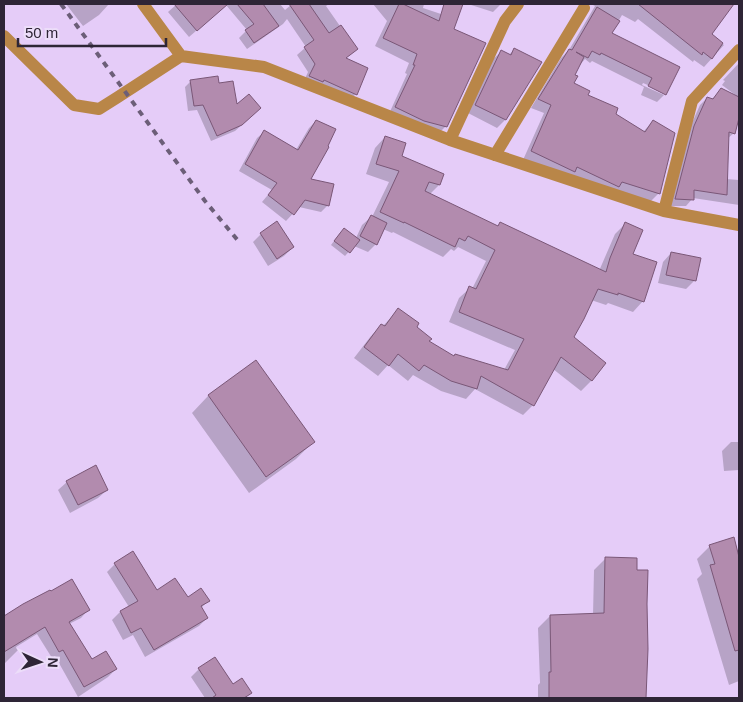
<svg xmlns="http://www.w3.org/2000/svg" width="743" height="702" font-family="Helvetica,sans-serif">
<rect width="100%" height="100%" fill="#e5ccf8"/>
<path fill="#0003" fill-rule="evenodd" d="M66,4h43l-10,11 -16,11z
M177,4h103l5,6 7,-6h37l-3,2 30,43 -11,10 11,35 -8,7 -45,-18 5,-11 -11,-17 9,-8 -19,-28 -4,5 -36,25 -8,-11 8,-8 -21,-25 -37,32 -21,-25z
M373,4h51l-1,4 33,11 -3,11 -7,96 -8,8 -50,-18 19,-42 -2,-1 4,-10 -34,-17 12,-25z
M468,4h33l-8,8z
M591,4h141l-22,31 14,10 -20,22 -10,-7 -1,2 -55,-43 -3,3 -13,-7 -11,19 67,34 -13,26 -8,8 -16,-7 3,-8 -52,-26 -2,2 -5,-4 -6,7 -6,9v8l13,13 57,36 10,-11 6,72 -8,8 -128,-41 21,-47 -13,-5 30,-50 8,-8 26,-44zM643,83l21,9v3l-22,-10z
M514,49l-9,71 -8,8 -29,-15 24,-53 9,-8 8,3z
M739,63v51l-5,19 -7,6 -1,40 13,1v25l-46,-7 -7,8h-16l17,-72 13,-29 7,-7 4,2 10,-10 17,7 -16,-12 3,-4 -2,-1z
M191,81l27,4 18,22 18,7 -19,17 -24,10 -14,-31 -9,1 -3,-24z
M316,121l11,26 -18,33 19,25 -7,7 -22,-5 -13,14 -24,-19 10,-12 -33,-19 18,-33 7,-6 32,18 13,-22z
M385,137l15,20 42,18 -3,10 -10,10 68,32 3,-4 99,48 16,-37 10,-10 6,30 12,47 -10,11 -25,-9 -2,2 -15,-5 -19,38 33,25 -14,18 -10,10 -28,-22 -20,36 -10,10 -48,-26 -9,10 -25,-8 -28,-16 -5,6 -20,-16 -10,11 -24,-18 17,-22 11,-11 1,1 15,-16 30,32 26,15 50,13 11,-20 -66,-28 10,-24 11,-10 2,1 14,-28 -28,-14 -4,4 -3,-2 -8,8 -50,-25 -1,1 -9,-4 -7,15 -8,8 -14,-6 -9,10 -14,-11 9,-12 16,5 6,-13 9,-8h1l17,-35 -23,-8 9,-26z
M261,234l32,13 -9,9 -16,10 -15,-24z
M671,253l24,27 -9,9 -28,-6 5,-21z
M256,362l57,80 -17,17 -47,34 -57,-80 16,-17z
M731,442h8v28l-15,1 -2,-20z
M67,482l40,8 -9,8 -28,15 -12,-23z
M710,546l29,12v123l-10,4 -32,-106 5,-5 -5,-15z
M133,553l24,39 51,9 -7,7 6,10 -8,8 -54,31 -12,-22 -10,5 -11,-20 8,-8 9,-5 -22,-35 8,-8z
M606,558l30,13 11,78 -2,49h-107v-13l2,-2 -2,-55 12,-12 43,-1 1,-45z
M24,605l64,5 -7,8 -12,6 23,37 24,8 -8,8 -30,20 -23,-41 -3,2 -15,-24 -21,13 2,3 -14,14v-46z
M199,669l34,17 18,6 -6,6h-40l-14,-21z"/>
<path fill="#b28bae" stroke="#7a5777" d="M174,4h54l-31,27z
M237,4h26l16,22 -25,17 -9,-13 9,-6z
M289,4h20l20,29 12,-8 17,24 -12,9 22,10 -11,27 -33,-15 -1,2 -14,-6 6,-12 -11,-17 10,-7z
M399,4h4l36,17 5,-17h19l-9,25 32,14 -39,84 -23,-6 -29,-14 20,-42h-2l4,-11 -34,-16z
M638,4h96l-22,30 11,9 -11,16 -9,-7 -1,3z
M597,7l23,14 -8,12 68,34 -14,28 -18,-9 4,-8 -51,-25 -1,2 -8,-4 -4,7 -12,-6 8,5 -9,18 3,1 -4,7 16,8 -2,4 30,13 -2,6 29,18 8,-12 22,13 -15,61 -38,-12 -3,5 -42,-20 -2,5 -44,-21 20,-46 -13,-6 31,-50 3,1z
M514,48l28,14 -36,58 -31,-15 26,-55 10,5z
M218,76l1,7 14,-2 4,23 12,-10 12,14 -19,17 -25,11 -14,-31 -9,1 -4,-26z
M721,88l18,9v21l-4,16 -6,-2 -2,63 -33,-5v10l-19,-1 19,-73 13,-29 6,2z
M316,120l20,9 -8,17 1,1 -18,32 23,5 -5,22 -24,-6 -11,15 -26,-20 9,-12 -32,-19 19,-34 34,20z
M385,136l21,7 -4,13 42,18 -4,11 -11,-3 -4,9 73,35 2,-4 106,50 4,-14 15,-36 18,8 -10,24 24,8 -13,40 -26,-9v2l-20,-6 -14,30 -10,18 32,26 -14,18 -31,-24 -27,49 -53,-30 -4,13 -26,-8 -27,-16 -5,6 -21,-17 -9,12 -25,-19 17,-23 4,2 13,-18 21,15 -2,4 15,12 -3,2 25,15 1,-2 53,16 16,-31 -65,-27 10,-26 7,3 19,-39 -27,-14 -3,5 -6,-3 -4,9 -51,-25v1l-24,-11 19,-41 -23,-7z
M371,215l16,8 -10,22 -17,-9z
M277,221l17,26 -17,12 -17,-26z
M344,228l16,12 -10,13 -16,-12z
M671,252l30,6 -5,23 -30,-6z
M256,360l59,82 -49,35 -58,-82z
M96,465l12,25 -30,15 -12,-24z
M734,537l5,20v93l-4,1 -25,-86 5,-1 -6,-19z
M133,551l24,39 18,-12 13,19 13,-9 9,13 -9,5 7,12 -54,32 -13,-22 -10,5 -11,-22 18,-10 -24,-38z
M605,557l32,1v12h11l-1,34 1,45 -2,49h-97v-26h2l-1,-57 54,-2z
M72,579l18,31 -21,12 23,37 14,-8 11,18 -33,18 -21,-37 -4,2 -14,-25 -41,25v-36l19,-12 27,-14 1,1z
M215,657l18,27 9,-6 10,15 -8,5h-32l4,-3 -18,-27z"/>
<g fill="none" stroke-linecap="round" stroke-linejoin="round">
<path stroke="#b98648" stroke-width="12" d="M143,4l38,52
M4,36l70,69 25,4 19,-12 63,-41 83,11 186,73 214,71 75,14
M450,140l55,-119 13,-17
M495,155l89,-147
M664,211l28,-110 47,-51"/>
<path stroke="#6c5e78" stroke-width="4" stroke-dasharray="6 6" stroke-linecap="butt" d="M61,4l144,197 35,42"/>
</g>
<rect width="743" height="702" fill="none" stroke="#2e2536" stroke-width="10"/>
<g transform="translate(40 662) rotate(93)" stroke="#ecddf9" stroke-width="4" paint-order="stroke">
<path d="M0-4L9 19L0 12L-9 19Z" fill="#2e2536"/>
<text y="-8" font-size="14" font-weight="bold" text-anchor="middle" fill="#2e2536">N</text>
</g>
<path d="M18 38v8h148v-8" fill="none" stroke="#2e2536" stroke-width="2.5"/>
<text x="25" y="38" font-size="15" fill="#2e2536" stroke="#ecddf9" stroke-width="4" paint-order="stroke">50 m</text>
</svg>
